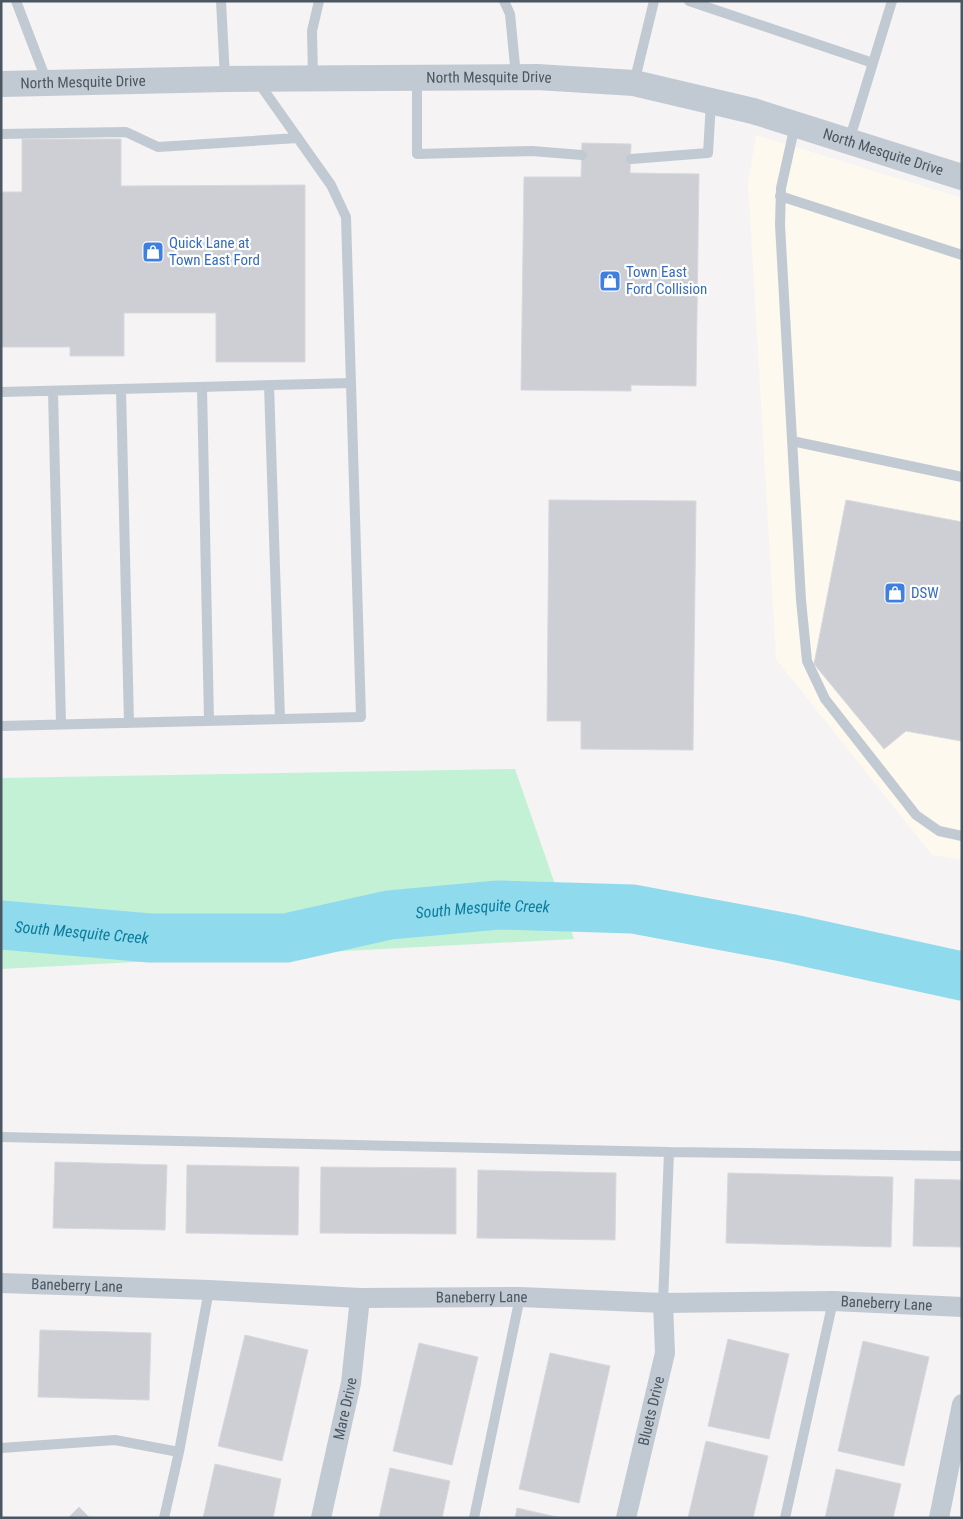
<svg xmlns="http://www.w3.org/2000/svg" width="963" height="1519" font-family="'Roboto Condensed',sans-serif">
<rect width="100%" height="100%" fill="#f5f3f3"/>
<path fill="#fdf9ef" d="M756,135l206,63v662l-30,-5 -156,-196 -28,-476z"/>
<path fill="#c3f1d5" d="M515,769l59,170 -573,30v-191z"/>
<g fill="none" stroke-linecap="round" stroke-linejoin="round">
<path stroke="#90daee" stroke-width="49" id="s1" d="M1,925l149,13h136l103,-23 109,-10 135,4 155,29 174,38"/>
</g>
<path fill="#cdcfd5" stroke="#d7d9de" d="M22,139h99v47l184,-1v177h-89v-49h-92v43h-54v-9h-69v-155h21z
M582,143l49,1 -1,29 69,1 -3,212 -65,-1v6l-110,-1 3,-213h57z
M549,500l147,1 -3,249 -112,-1v-28h-34z
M846,500l116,22 -1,219 -55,-10 -22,18 -70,-85z
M55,1162l112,3 -2,65 -112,-2z
M187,1165l112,2 -1,68 -112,-2z
M321,1167l135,1v66l-136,-1z
M478,1170l138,3 -1,67 -138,-2z
M728,1173l165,4 -2,70 -165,-4z
M915,1179l47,1v67l-49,-1z
M40,1330l111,3 -2,67 -111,-3z
M245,1335l63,15 -26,111 -64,-15z
M728,1339l61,15 -20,85 -61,-13z
M863,1341l66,16 -25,109 -66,-15z
M419,1343l59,14 -26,108 -59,-14z
M550,1353l60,13 -31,137 -60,-14z
M706,1441l62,15 -15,62h-65z
M215,1464l66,15 -8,39h-70z
M390,1468l60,13 -8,37h-63z
M836,1469l65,15 -8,34h-68z
M79,1507l11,11h-22z
M517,1508l44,10h-46z"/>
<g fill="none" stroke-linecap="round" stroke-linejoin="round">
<path stroke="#c1cad2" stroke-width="10" d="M16,1l31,81
M221,1l4,77
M504,1l6,13 6,62
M689,1l184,62
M313,77l-1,-46 7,-30
M417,79v75l115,-3 50,4
M634,83l20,-82
M795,125l-14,63 -1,37 21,375 6,61 18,38 91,116 23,16 23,5
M1,134l125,-2 32,15 140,-9
M849,141l43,-140
M631,159l77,-6 3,-51
M780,196l182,59
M269,385l11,334
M202,387l7,334
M121,389l8,334
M53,391l8,333
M1,392l350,-9
M792,441l170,36
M1,726l360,-9 -15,-500 -15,-32 -73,-103
M1,1137l668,15 293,4
M663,1303l6,-151
M1,1448l114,-8 64,12
M164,1518l15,-66 30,-162
M474,1518l46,-221
M785,1518l48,-217"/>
<g stroke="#c1cad2" stroke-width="20">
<path id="s2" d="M1,1283l208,7 151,8 160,-1 143,6 170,-2 129,6"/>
<path id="s3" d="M321,1518l30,-135 9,-85"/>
<path id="s4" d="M626,1518l39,-165 -2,-50"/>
<path d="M939,1518l23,-114"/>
</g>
<path stroke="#c1cad2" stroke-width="26" id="s5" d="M1,84l225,-5 311,-2 97,6 119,28 209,66"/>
</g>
<defs>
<g id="shop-square" transform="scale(1.125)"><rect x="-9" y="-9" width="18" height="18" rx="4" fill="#3f7fe0" stroke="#fff"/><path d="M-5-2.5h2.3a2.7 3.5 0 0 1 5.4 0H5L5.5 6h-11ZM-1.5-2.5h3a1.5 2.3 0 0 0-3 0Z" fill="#fff"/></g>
</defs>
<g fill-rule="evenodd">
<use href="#shop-square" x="153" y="252"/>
<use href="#shop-square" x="610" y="281"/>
<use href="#shop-square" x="895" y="593"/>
</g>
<g text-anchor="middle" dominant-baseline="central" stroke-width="4.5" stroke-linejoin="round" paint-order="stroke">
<g font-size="15" fill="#4a5661" stroke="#fff">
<text stroke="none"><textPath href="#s5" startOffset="488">North Mesquite Drive</textPath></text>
<text stroke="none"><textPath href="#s5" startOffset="82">North Mesquite Drive</textPath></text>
<text stroke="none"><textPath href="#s5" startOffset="892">North Mesquite Drive</textPath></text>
<text stroke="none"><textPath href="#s2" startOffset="76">Baneberry Lane</textPath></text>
<text stroke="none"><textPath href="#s2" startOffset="481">Baneberry Lane</textPath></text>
<text stroke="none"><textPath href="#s2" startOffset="886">Baneberry Lane</textPath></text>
<text stroke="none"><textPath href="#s3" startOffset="112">Mare Drive</textPath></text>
<text stroke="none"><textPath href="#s4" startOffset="110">Bluets Drive</textPath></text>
</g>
<g font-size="15" fill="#366cbe" stroke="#fff" text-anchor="start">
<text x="169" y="243">Quick Lane at<tspan x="169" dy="17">Town East Ford</tspan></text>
<text x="626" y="272">Town East<tspan x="626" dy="17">Ford Collision</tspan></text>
<text x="911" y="593">DSW</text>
</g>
<g font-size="16" font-style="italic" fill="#0c7c9b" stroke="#fff">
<text stroke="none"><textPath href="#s1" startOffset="485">South Mesquite Creek</textPath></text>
<text stroke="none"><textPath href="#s1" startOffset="81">South Mesquite Creek</textPath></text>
</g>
</g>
<rect width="963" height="1519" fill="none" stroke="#4a5661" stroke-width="5"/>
</svg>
